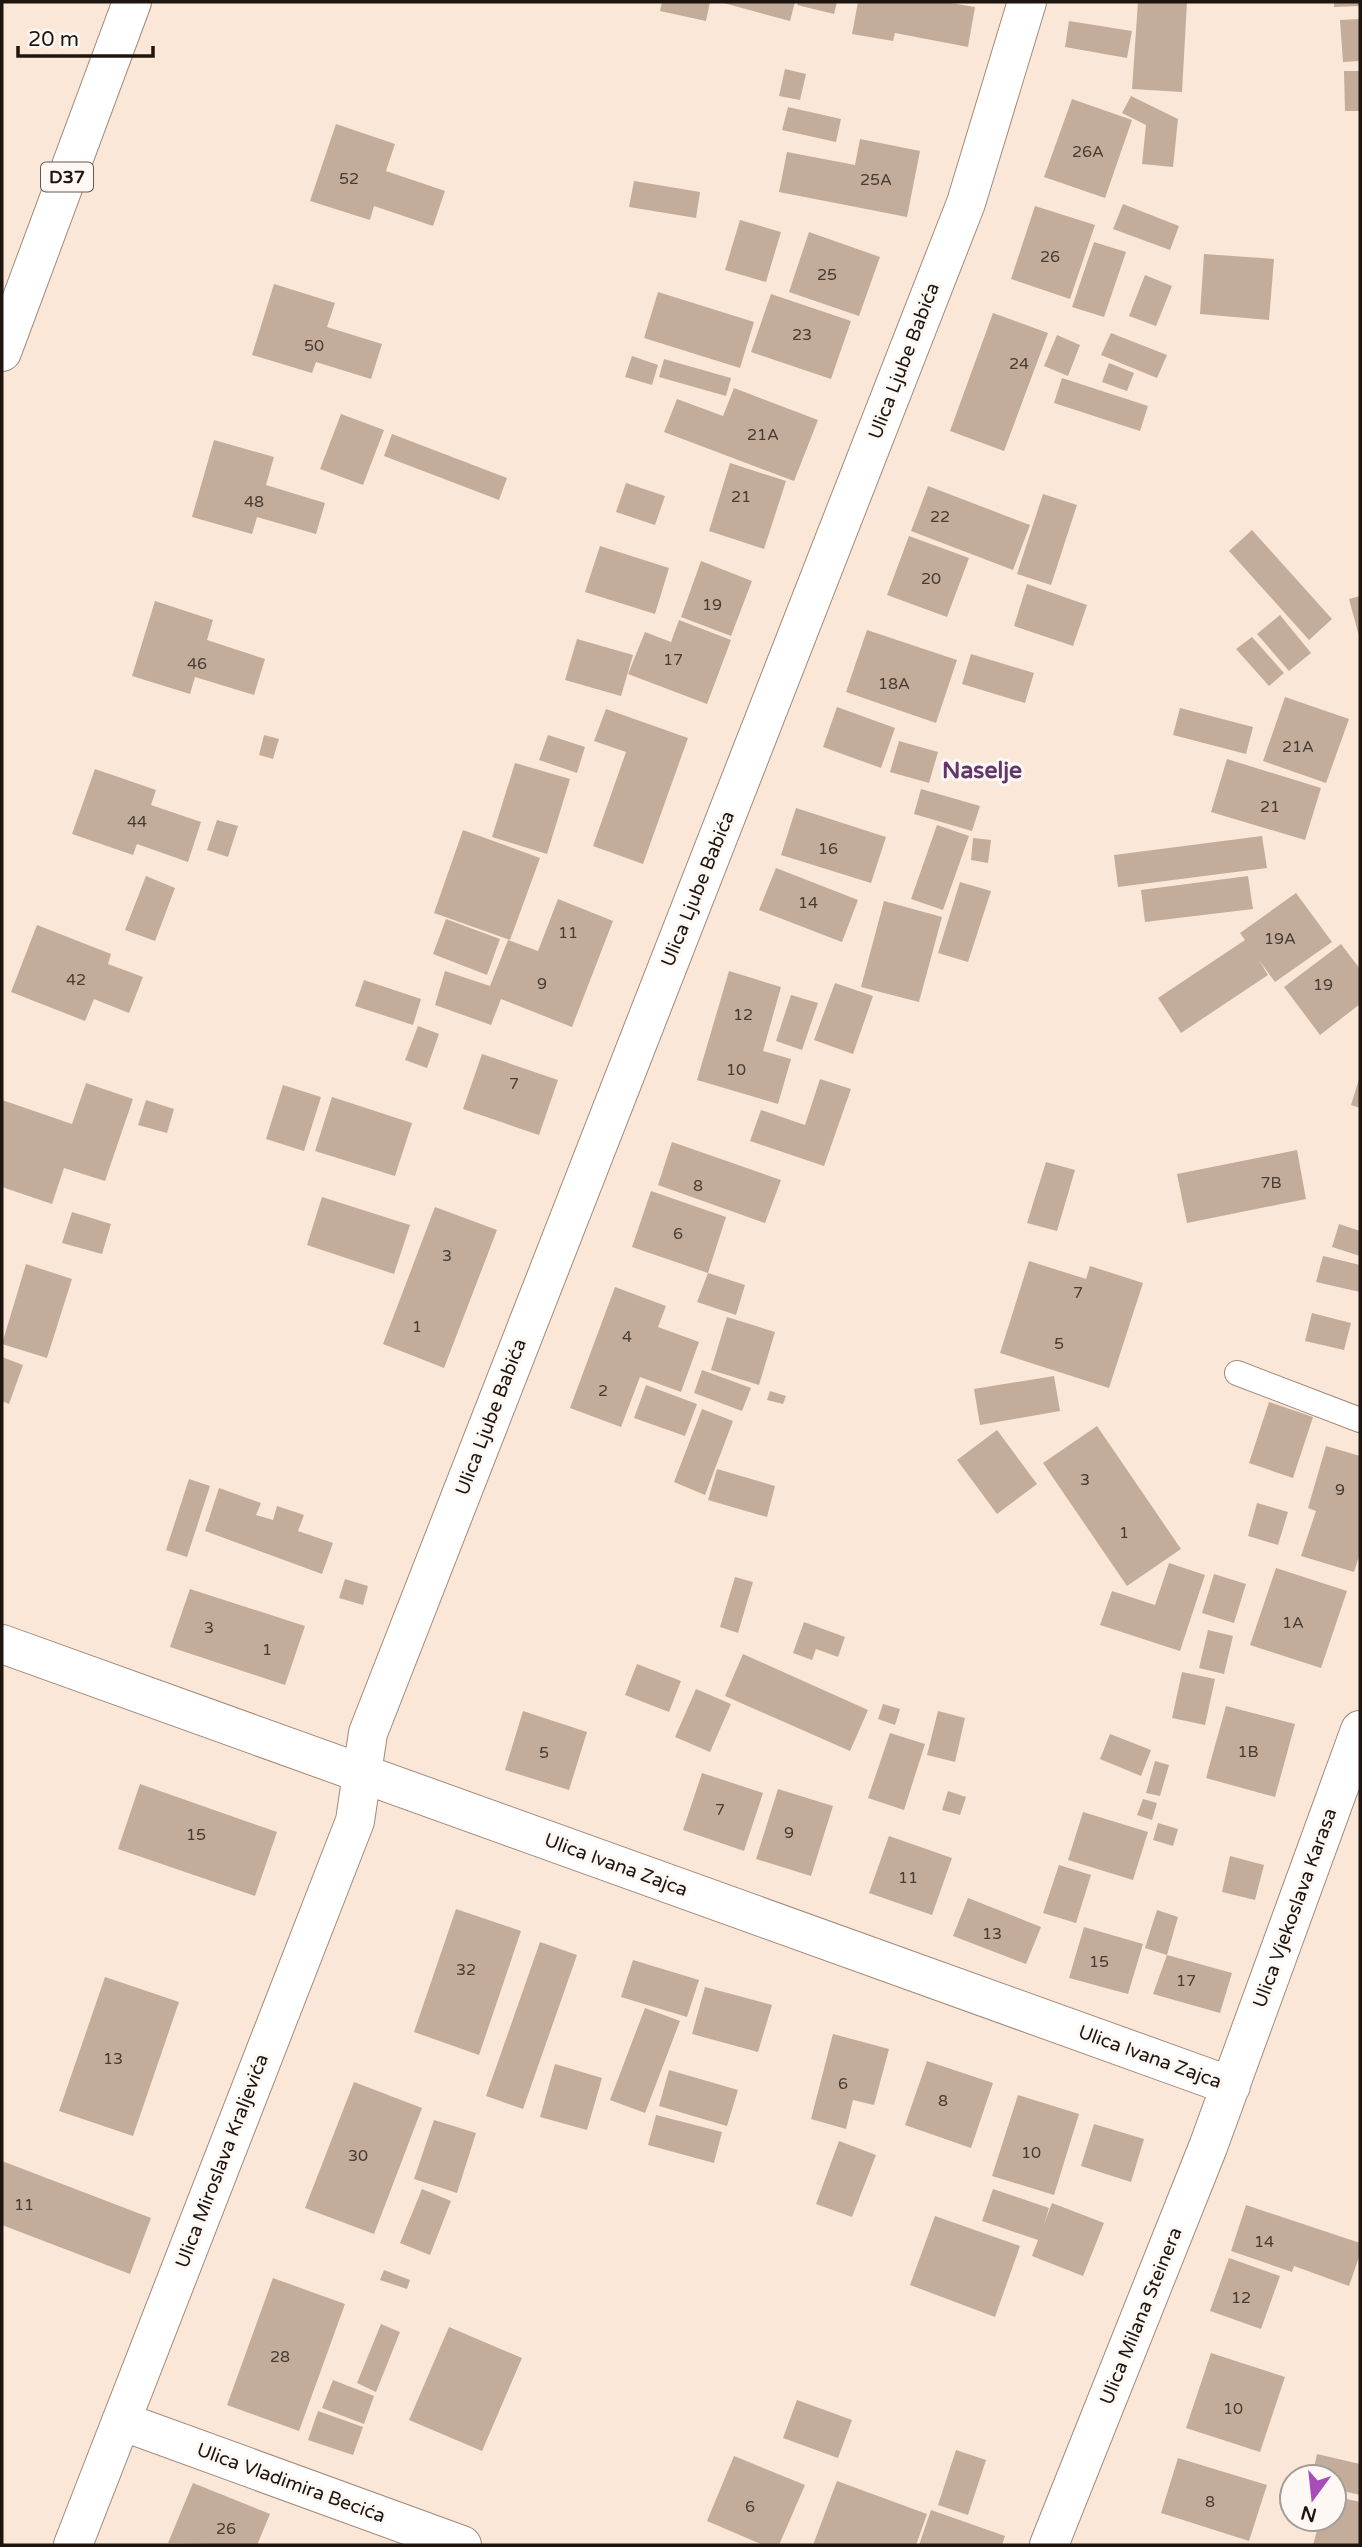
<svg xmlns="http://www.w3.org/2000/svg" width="1362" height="2547" font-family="'Varela Round',sans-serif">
<rect width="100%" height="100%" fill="#fbe7d8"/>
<path fill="#c3ac9a" d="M662,2h48l-4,19 -46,-10z
M720,2h75l-5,19z
M798,2h39l-3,12 -37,-9z
M858,2h87l30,5 -7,40 -73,-14 -2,8 -41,-7z
M1138,2h49l-5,90 -50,-3z
M1334,2h26v4l-26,1z
M1360,19v42l-17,1 -3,-42z
M1069,21l63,10 -5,27 -62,-11z
M785,69l21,5 -6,26 -21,-4z
M1344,71h16v40h-15z
M1131,96l47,23 -5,48 -31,-3 4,-39 -24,-12z
M1072,99l60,21 -27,78 -61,-21z
M788,107l53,12 -5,23 -54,-12z
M336,124l59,20 -9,27 59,20 -12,35 -59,-20 -4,14 -60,-19z
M860,139l60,12 -13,66 -128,-25 8,-40 68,13z
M634,181l66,11 -4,26 -67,-11z
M1123,204l56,22 -9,24 -57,-21z
M1035,206l60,19 -25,74 -59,-20z
M740,220l41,12 -15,50 -41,-12z
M809,232l71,25 -21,59 -70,-24z
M1094,242l32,10 -22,65 -32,-10z
M1204,254l70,5 -5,61 -69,-6z
M1145,275l27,11 -16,40 -27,-10z
M274,284l61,19 -8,24 55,17 -11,35 -55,-17 -4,11 -60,-18z
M658,292l96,30 -14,46 -96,-30z
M771,294l80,27 -20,58 -80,-27z
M993,313l55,20 -44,118 -54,-20z
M1111,333l56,22 -10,23 -56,-23z
M1057,335l23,10 -12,31 -24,-10z
M632,356l26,9 -6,20 -27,-8z
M664,359l67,19 -5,18 -67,-19z
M1109,363l25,10 -7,18 -25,-9z
M1062,378l86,28 -8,25 -86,-28z
M734,388l84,32 -24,61 -130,-49 13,-33 46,17z
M341,414l43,16 -21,55 -43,-16z
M392,434l115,44 -8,22 -115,-44z
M214,440l60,17 -8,28 59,18 -9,31 -59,-17 -5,17 -60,-17z
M730,463l56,18 -22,68 -55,-18z
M626,483l39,13 -10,29 -39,-13z
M928,486l102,39 -17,45 -102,-39z
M1043,494l34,11 -26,80 -34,-11z
M1252,530l80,89 -23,21 -80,-89z
M909,536l60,22 -22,59 -60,-22z
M600,546l69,22 -14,46 -70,-22z
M701,561l51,20 -21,55 -50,-19z
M1027,584l60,21 -14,41 -59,-20z
M1360,596v40h-1l-10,-37z
M155,601l58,19 -6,20 58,19 -11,36 -59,-18 -5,17 -58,-18z
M1280,615l31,38 -22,18 -32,-37z
M679,620l52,20 -24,64 -79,-30 17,-42 26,10z
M867,630l90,30 -21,63 -90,-31z
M1252,637l32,36 -15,13 -33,-37z
M577,639l56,16 -12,41 -56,-16z
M971,654l63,19 -9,30 -63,-19z
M1285,697l64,22 -23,64 -63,-22z
M837,707l58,21 -14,40 -58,-21z
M1180,708l73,19 -7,27 -73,-19z
M606,709l82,29 -45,126 -50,-18 33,-94 -32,-11z
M264,735l15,4 -6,20 -14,-4z
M548,735l37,12 -8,26 -38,-13z
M899,741l39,11 -9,31 -39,-11z
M1227,759l94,29 -16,52 -94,-28z
M515,763l55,16 -23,75 -55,-17z
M95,769l61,21 -5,15 50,17 -13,40 -51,-18 -4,11 -61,-21z
M921,789l59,17 -8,25 -58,-17z
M796,808l90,29 -15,46 -90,-28z
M217,820l21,6 -10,31 -21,-7z
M937,825l32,11 -26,74 -32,-11z
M463,830l77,28 -30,82 -76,-27z
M1262,836l5,32 -149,19 -4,-32z
M973,838l18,2 -3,23 -17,-3z
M776,868l82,32 -16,42 -83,-32z
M146,876l29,12 -20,53 -30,-11z
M1248,876l5,33 -108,13 -4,-32z
M960,882l31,9 -23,71 -30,-9z
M1296,893l36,49 -57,40 -16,-22 9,15 -87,58 -23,-35 87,-58 -5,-7z
M558,899l55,22 -41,106 -71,-28 -10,26 -56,-20 10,-34 45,15 18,-46 30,11z
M884,901l58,16 -23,85 -58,-15z
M446,919l54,20 -13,36 -54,-21z
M37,925l74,29 -3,10 35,13 -14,36 -35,-14 -9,22 -74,-29z
M1341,944l19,25v35l-40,31 -36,-48z
M729,971l52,16 -18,64 28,8 -13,45 -81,-24z
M364,980l57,19 -8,26 -58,-19z
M835,983l38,13 -20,58 -39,-14z
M791,995l27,8 -16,47 -26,-9z
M418,1026l21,8 -12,34 -22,-8z
M482,1054l76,26 -19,55 -76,-26z
M1360,1076v32l-9,-3z
M820,1079l31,10 -27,77 -74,-25 11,-31 44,15z
M86,1083l47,16 -28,82 -41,-13 -12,36 -50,-17v-87l70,24z
M283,1085l38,12 -17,54 -38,-12z
M332,1097l80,26 -17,53 -80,-25z
M146,1100l28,9 -7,24 -29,-8z
M672,1142l109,38 -16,43 -107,-38z
M1297,1150l9,49 -119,24 -10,-49z
M1046,1162l29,8 -18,61 -30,-8z
M651,1191l75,26 -18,56 37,12 -9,30 -39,-13 11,-29 -76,-26z
M322,1197l88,28 -16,49 -87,-29z
M435,1207l62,23 -53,138 -61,-24z
M72,1212l39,12 -9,30 -40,-11z
M1339,1224l21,7v25l-28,-9z
M1323,1256l37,9v27l-44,-10z
M1029,1261l57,18 4,-13 53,17 -34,105 -109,-35z
M26,1264l46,15 -25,79 -45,-14z
M615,1287l51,19 -8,21 41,15 -18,50 -41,-15 -19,50 -51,-19z
M1312,1313l39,10 -7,27 -39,-9z
M727,1317l48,15 -16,53 -48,-15z
M2,1357l21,8 -14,39 -7,-3z
M702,1370l49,18 -9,23 -48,-18z
M1054,1376l6,35 -80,14 -6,-36z
M646,1385l51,19 -12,32 -51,-18z
M770,1391l16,5 -3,8 -16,-4z
M1269,1402l44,15 -20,61 -44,-15z
M702,1409l31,12 -28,74 -31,-13z
M1097,1426l84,123 -54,37 -84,-123z
M997,1430l40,54 -40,30 -40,-54z
M1326,1446l34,10v97l-6,19 -53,-16 15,-45 -8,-3z
M717,1469l58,17 -8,31 -59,-17z
M189,1479l21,7 -23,71 -21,-7z
M219,1488l42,15 -5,12 17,5 4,-14 27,9 -6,16 35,12 -11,31 -117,-43z
M1257,1503l31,9 -10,33 -30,-9z
M1169,1563l36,12 -25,76 -80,-26 12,-34 43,14z
M1276,1568l71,23 -26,77 -71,-23z
M1214,1574l32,10 -12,39 -32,-10z
M735,1577l18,5 -15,51 -18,-6z
M345,1579l23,7 -5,19 -24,-7z
M190,1589l115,37 -20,59 -115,-38z
M804,1622l41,15 -7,20 -22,-8 -4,11 -19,-7z
M1208,1630l25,6 -9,38 -25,-6z
M743,1654l125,56 -18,41 -125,-55z
M637,1664l44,17 -12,31 -44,-17z
M1182,1672l33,7 -10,46 -33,-7z
M696,1689l35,15 -21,48 -35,-15z
M883,1704l17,5 -5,16 -17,-6z
M1226,1706l69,18 -20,73 -69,-19z
M523,1711l64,21 -18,58 -64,-20z
M938,1711l27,7 -10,44 -28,-7z
M890,1733l35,11 -21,66 -36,-12z
M1110,1734l41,16 -10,26 -41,-17z
M1155,1761l14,4 -9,31 -14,-3z
M702,1773l61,20 -19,58 -61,-21z
M140,1784l137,48 -22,64 -137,-47z
M778,1789l55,17 -22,70 -55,-17z
M948,1791l18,6 -6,18 -18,-5z
M1143,1799l14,4 -5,17 -15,-5z
M1083,1812l65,20 -15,48 -65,-20z
M1158,1823l20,6 -5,17 -20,-6z
M889,1836l63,22 -20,57 -63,-22z
M1230,1856l34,9 -9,35 -33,-8z
M1059,1865l32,10 -15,48 -33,-10z
M968,1898l73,29 -15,37 -73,-28z
M456,1909l65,22 -42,124 -65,-23z
M1157,1910l21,7 -11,38 65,18 -12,40 -67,-19 14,-39 -22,-7z
M1084,1927l59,17 -15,50 -59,-16z
M540,1942l37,13 -54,154 -37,-13z
M633,1960l66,20 -12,37 -66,-20z
M105,1977l74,25 -46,134 -74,-25z
M705,1987l67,18 -14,47 -66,-18z
M645,2008l35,13 -35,92 -35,-13z
M833,2034l56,15 -15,56 -21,-5 -7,29 -35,-10z
M927,2061l66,22 -22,65 -66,-23z
M555,2064l47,14 -15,52 -47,-13z
M669,2070l69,20 -11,36 -68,-20z
M354,2082l68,26 -48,126 -69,-26z
M1018,2095l61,19 -25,81 -62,-19z
M656,2115l66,17 -8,31 -66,-18z
M434,2120l42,13 -19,60 -43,-14z
M1094,2124l50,15 -13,43 -50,-16z
M839,2141l37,14 -24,62 -36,-13z
M2,2161l149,57 -21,56 -128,-49z
M422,2189l29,12 -21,54 -30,-12z
M993,2189l56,19 -5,16 8,-21 52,20 -21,53 -51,-20 6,-16 -56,-19z
M1246,2205l114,38v11l-11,32 -55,-20 -2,6 -61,-21z
M935,2216l85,30 -25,71 -85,-32z
M1229,2258l51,18 -19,53 -51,-18z
M384,2270l26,10 -3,9 -27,-9z
M273,2278l72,26 -46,127 -72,-26z
M381,2324l19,8 -24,60 -19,-9z
M449,2327l73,31 -40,93 -73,-31z
M1211,2353l74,24 -25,75 -74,-24z
M333,2380l41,16 -10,28 -42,-16z
M797,2400l55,20 -14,38 -55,-20z
M318,2411l45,16 -10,28 -45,-15z
M956,2450l30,10 -18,55 -30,-10z
M1317,2454l43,10v31l-26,-6v-12h-22z
M734,2456l71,29 -26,60h-16l-56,-24z
M1178,2458l89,27 -18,56 -88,-28z
M837,2481l90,33 -11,31h-103z
M193,2483l77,31 -13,31 -89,-2z
M1334,2496l26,6v43h-47l7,-26h14z
M931,2510l74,26 -3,9h-83z"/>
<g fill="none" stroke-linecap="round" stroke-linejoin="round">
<g stroke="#a18a79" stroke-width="26">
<path id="lane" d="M1237,1373l123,47"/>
</g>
<g stroke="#a18a79" stroke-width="40">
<path id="street" d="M2,1644l1229,442
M121,2421l341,124
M73,2545l282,-724 13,-88 598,-1530 61,-201
M1049,2545l159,-398 152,-417"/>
</g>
<g stroke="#a18a79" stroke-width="40">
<path id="primary" d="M2,352l130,-350"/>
</g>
<use href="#lane" stroke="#fff" stroke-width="24"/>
<use href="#street" stroke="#fff" stroke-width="38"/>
<use href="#primary" stroke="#fff" stroke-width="38"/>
</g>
<g text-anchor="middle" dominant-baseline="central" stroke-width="6" stroke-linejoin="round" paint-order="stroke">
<g font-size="16" fill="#473b32">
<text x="1088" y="152">26A</text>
<text x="349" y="179">52</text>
<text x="876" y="180">25A</text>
<text x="1050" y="257">26</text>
<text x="827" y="275">25</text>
<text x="802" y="335">23</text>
<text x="314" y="346">50</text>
<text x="1019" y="364">24</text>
<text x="763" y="435">21A</text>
<text x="741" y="497">21</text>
<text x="254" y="502">48</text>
<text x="940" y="517">22</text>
<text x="931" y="579">20</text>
<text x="712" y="605">19</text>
<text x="673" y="660">17</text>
<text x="197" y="664">46</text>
<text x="894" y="684">18A</text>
<text x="1298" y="747">21A</text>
<text x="1270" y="807">21</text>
<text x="137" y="822">44</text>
<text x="828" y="849">16</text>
<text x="808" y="903">14</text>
<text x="568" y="933">11</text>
<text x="1280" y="939">19A</text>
<text x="76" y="980">42</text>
<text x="542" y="984">9</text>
<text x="1323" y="985">19</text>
<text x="743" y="1015">12</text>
<text x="736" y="1070">10</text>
<text x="514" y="1084">7</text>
<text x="1271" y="1183">7B</text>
<text x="698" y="1186">8</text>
<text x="678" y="1234">6</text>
<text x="447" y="1256">3</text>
<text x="1078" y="1293">7</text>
<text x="417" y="1327">1</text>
<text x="627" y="1337">4</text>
<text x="1059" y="1344">5</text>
<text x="603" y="1391">2</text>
<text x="1085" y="1480">3</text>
<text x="1340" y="1490">9</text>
<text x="1124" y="1533">1</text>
<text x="1293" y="1623">1A</text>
<text x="209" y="1628">3</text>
<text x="267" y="1650">1</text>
<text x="1248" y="1752">1B</text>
<text x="544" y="1753">5</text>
<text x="720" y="1810">7</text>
<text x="789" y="1833">9</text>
<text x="196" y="1835">15</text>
<text x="908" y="1878">11</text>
<text x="992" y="1934">13</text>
<text x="1099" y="1962">15</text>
<text x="466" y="1970">32</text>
<text x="1186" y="1981">17</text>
<text x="113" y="2059">13</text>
<text x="843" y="2084">6</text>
<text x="943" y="2101">8</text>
<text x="1031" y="2153">10</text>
<text x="358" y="2156">30</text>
<text x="24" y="2205">11</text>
<text x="1264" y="2242">14</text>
<text x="1241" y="2298">12</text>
<text x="280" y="2357">28</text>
<text x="1233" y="2409">10</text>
<text x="1210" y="2502">8</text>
<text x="750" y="2507">6</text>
<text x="226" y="2529">26</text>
</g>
<rect fill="#fdf8f4" stroke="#615954" stroke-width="2" x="41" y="162.5" width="52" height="29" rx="5"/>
<g font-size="18" font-weight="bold" fill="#1e150f">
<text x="67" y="177">D37</text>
</g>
<g font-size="19" fill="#1e150f" stroke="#fdf8f4">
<text transform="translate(904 361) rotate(-69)">Ulica Ljube Babića</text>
<text transform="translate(698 889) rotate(-68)">Ulica Ljube Babića</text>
<text transform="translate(491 1417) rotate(-69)">Ulica Ljube Babića</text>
<text transform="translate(616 1865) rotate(20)">Ulica Ivana Zajca</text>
<text transform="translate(1295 1908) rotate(-70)">Ulica Vjekoslava Karasa</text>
<text transform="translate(1150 2057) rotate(20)">Ulica Ivana Zajca</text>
<text transform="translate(222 2161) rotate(-69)">Ulica Miroslava Kraljevića</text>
<text transform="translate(1141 2316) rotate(-68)">Ulica Milana Steinera</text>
<text transform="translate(291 2483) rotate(20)">Ulica Vladimira Becića</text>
</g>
<g font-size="23" font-weight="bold" fill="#62366b" stroke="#fdf8f4">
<text x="982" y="771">Naselje</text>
</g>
</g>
<rect width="1362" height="2547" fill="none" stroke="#1e150f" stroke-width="7"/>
<g transform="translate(1313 2498) rotate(195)"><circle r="33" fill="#fdf8f4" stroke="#a49d98" stroke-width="2"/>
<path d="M0-5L12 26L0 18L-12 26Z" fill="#a84db8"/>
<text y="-10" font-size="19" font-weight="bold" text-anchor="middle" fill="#1e150f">N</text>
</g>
<path d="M18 46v10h135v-10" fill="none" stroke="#1e150f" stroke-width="3.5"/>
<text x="28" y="46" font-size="21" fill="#1e150f" stroke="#fdf8f4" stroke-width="5" paint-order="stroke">20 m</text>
</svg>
